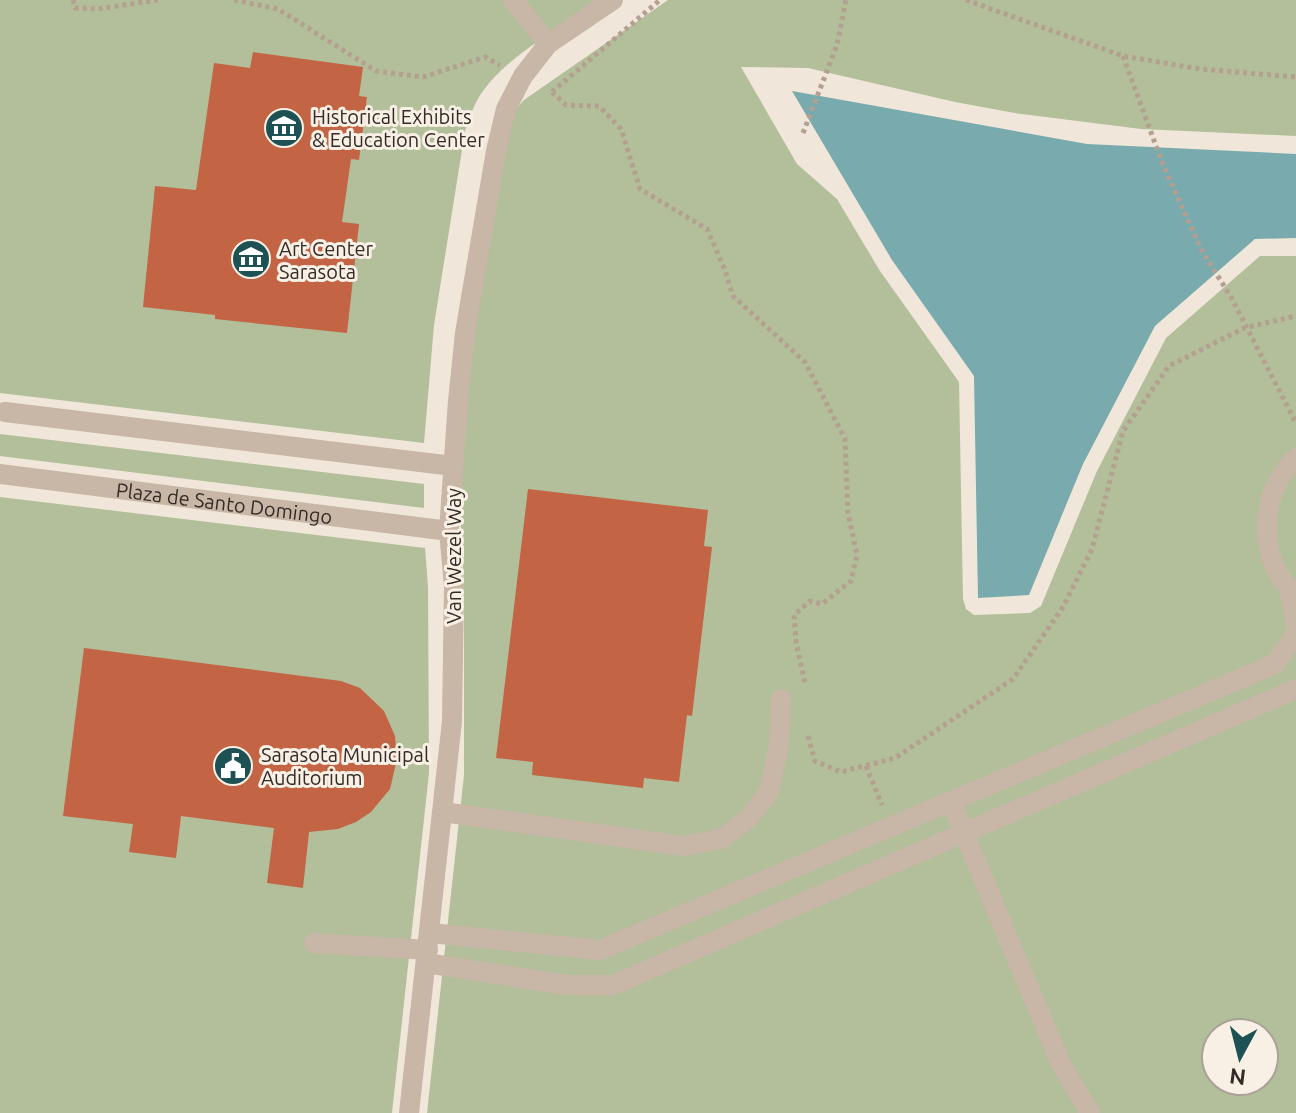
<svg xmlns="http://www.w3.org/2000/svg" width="1296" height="1113" font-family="Ubuntu,sans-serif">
<rect width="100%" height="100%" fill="#f0e6d9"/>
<path fill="#b2bf9a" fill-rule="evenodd" d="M0,0h601c-37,26 -92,54 -118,91 -9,12 -13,26 -18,40l-31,194 -10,118 -424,-50z
M668,0h628v136l-155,-7 -126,-16 -60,-11 -147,-34 -67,-1 56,97 40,35 43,72 79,111 4,217 3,10 8,6 56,-2 11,-7 56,-135 69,-133 94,-82h36v857h-869l37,-338v-190l-4,-73 2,-110 47,-285 15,-17zM1216,1033h48v48h-48z
M0,434l424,50v24l-424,-52z
M0,497l425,51 3,39 1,186 -37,340h-392z"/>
<path fill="#79aaad" d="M792,91l295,53 209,10v84l-41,1 -100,87 -72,138 -54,131 -51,3 -4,-222 -82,-116z"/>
<path fill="#c36445" d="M253,52l110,15 -4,29 8,1 -8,63 -8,-1 -9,63 17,2 -12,109 -132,-14v-4l-72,-8 12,-121 41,4 18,-127 36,5z
M528,489l180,21 -4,36 8,1 -20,169 -5,-1 -8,67 -35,-4 -1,10 -111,-13 1,-13 -37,-4z
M84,648l257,33 19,7 24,23 11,25 2,23 -7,30 -19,23 -15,10 -18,7 -29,3 -6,56 -36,-5 7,-55 -93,-12 -5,42 -47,-6 4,-28 -70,-8z"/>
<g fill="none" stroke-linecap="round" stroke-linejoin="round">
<path stroke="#b4a090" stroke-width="5" stroke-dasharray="4 4" stroke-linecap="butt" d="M73,0l2,8 23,1 60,-9
M234,0l44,9 98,62 47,6 62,-20 15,8
M966,0l157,56 77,13 96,8
M1123,56l40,109 39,86 29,46 65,126
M552,92l14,13 33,1 22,23 19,60 67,40 18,41 8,26 72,66 40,77 3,74 9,42 -6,26 -29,23 -12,-3 -16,14 2,27 9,41
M552,92l108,-92
M803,133l34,-88 9,-45
M808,736l7,25 26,11 54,-14 118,-79 50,-72 29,-58 31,-118 46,-65 75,-38 52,-12
M866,766l16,39"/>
<g stroke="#c8b6a6" stroke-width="20">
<path d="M513,0l35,44"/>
<path d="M5,412l448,54"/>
<path d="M1296,458c-37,34 -41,102 0,136"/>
<path id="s1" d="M0,474l449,57"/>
<path d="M1289,588l7,36"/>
<path d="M951,802l110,262 29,49"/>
<path d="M443,812l241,34 37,-7 27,-20 21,-27 10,-48 2,-45"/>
<path d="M430,933l170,17 675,-286 21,-30"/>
<path d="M314,943l114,7"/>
<path d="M426,963l141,22h46l683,-296"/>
<path d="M409,1113l43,-392 2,-135 -5,-55 9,-130 7,-68 31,-182 10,-42 17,-33 25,-32 65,-44"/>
</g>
</g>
<defs>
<g id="museum-disc" transform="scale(2)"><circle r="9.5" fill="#1e5154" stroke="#f8f0e5"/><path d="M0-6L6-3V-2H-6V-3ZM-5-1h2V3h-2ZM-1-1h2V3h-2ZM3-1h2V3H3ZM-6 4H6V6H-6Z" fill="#fff"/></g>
<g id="civic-disc" transform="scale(2)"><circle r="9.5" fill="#1e5154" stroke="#f8f0e5"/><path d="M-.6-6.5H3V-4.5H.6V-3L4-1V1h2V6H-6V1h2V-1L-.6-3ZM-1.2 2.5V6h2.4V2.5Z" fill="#fff"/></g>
</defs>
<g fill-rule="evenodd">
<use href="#museum-disc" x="284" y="128"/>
<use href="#museum-disc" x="251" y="259"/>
<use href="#civic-disc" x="233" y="766"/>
</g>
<g text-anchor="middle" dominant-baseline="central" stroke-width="6" stroke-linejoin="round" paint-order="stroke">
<g font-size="20" fill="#342b27" stroke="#f8f0e5" text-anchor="start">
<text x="312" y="116">Historical Exhibits<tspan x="312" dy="23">&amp; Education Center</tspan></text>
<text x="279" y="248">Art Center<tspan x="279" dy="23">Sarasota</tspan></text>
<text x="261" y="754">Sarasota Municipal<tspan x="261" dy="23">Auditorium</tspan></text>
</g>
<g font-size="20" fill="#342b27" stroke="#f8f0e5">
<text stroke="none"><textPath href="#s1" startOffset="226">Plaza de Santo Domingo</textPath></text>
<text transform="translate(453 556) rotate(-90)">Van Wezel Way</text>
</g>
</g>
<g transform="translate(1240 1057) rotate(187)"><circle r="38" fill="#f8f0e5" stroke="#aaa199" stroke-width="2"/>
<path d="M0-6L14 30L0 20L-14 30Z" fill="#1e5154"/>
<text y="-12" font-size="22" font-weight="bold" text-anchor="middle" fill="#342b27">N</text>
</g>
</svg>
